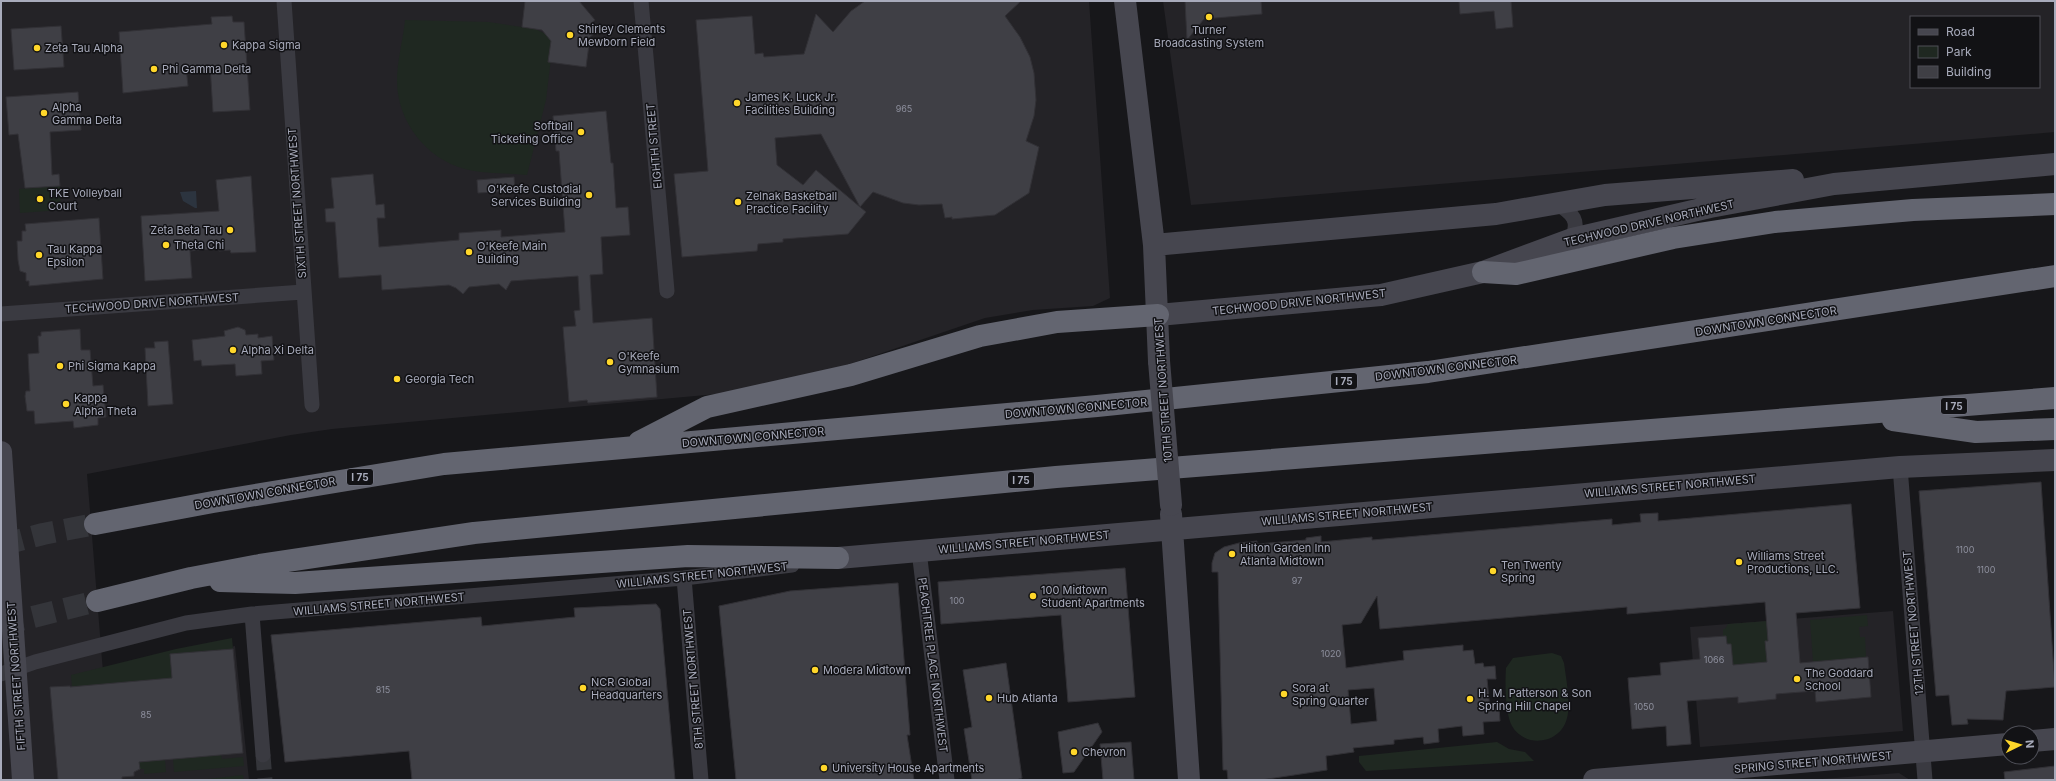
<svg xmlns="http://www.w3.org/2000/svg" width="2056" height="781" font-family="Inter,sans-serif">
<rect width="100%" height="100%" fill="#17171a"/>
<path fill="#242327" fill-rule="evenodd" d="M1,1h1088l21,297 -17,8 -60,4 -48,8 -147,50 -88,23 -418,38 -41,6 -204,39 16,198 132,-26 14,134h-248z
M1163,1h892v131l-864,73zM1911,17h128v70h-128z
M1893,611l10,120 -203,16 -10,-120z
M1899,773l11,7h-106h5z"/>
<path fill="#1f2821" d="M405,20l84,2 46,7 11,5 7,7 -7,59 -19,75c-20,-2 -42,-1 -62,-6 -39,-10 -68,-48 -68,-88 0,-20 6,-41 8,-61z
M60,186l1,24 -41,3 -1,-24z
M1867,615l1,11 -9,1 1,10h5l1,20 -53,5 -3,-42z
M1768,621v20l-3,1 1,10h4l1,13 -12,1v-3l-29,6 -1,-14h3l-1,-11h-4l-1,-8h-3v-7h2l3,-5z
M232,638l1,11 -63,5 2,24 -100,9 -1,-12 105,-26z
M1552,653l9,3 3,7c2,15 7,41 3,55 -6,26 -42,31 -55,8 -7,-13 -7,-44 -6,-58l7,-10z
M1497,742l12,7 16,3 9,9 -168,10 -7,-9v-6z
M221,755l1,4 21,-2 1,9 -70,6 -1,-13z
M165,760l1,12 -22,2v-5h-4l-1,-7z
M243,775l1,5h-45z"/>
<path fill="#2c343f" d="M196,191l1,17h-2l-12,-7 -3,-9z"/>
<path fill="#3f3f45" stroke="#323136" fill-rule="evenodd" d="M525,1h54l16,19 -6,5 6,8 -5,4 -4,30 -38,-5 3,-21 -9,-11 -20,-3z
M865,1h156l-16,15 15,21 10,20 4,16 2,27 -2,16 -8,25 13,6 -10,46 -34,22 -43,4v-2l-7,1 -3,-14 -23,1 -16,-2 -30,-11 -13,15 6,5 -18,22 -65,5v3l-25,2 -1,7 -75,6 -8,-83 34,-3 -12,-151 56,-4 3,38 8,-1 1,4 40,-3 12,-40 17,18 18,-21zM821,134l39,73 -44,-37 -13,15 -26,-20 -2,-27z
M1185,1h76l1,13 -58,5 -17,21z
M1459,1h52l2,26 -17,2 -2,-18 -34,3z
M232,16l1,6h11l6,88 -37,2 -3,-47 -24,2 2,19 -65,7 -4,-61 93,-8 -1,-7z
M61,26l3,41 -50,3 -3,-41z
M78,92l3,38 -31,2 2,43 7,-1 1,12 -35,2 -7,-54 -9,1 -3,-38z
M606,111l5,52h2l3,45 12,-1 2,28 -29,2 2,37 -13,1 3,48 59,-5 5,79 -69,6 -1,-3 -18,2 -6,-75 13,-1 -2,-15 6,-1 -2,-34 -67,5 -5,9 -7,-6 -30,3 -6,7 -7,-6 -7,-3 -67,5 -1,-15 -42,3 -4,-56h-9l-1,-13 9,-1 -3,-30 42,-4 3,31 8,-1 1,14h-8l2,29 80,-7v-7l42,-3v7l64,-5 -6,-81h-3l-3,-35z
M251,176l5,76 -25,1 -1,-3 -11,1v-3l-29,3 2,27 -47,3 -4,-65 78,-5 -3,-31z
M514,177l1,14 -37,2 -1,-13z
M99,218l4,61 -74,7v-5h-3v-8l-6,-2 -2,-11 -1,-19h5v-10h4l-1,-7z
M238,327l7,3 1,5 12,-1v4l14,-2 2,24 -13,1 1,13 -26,2 -1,-12 -33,2 -1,-6 -7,1 -2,-21 33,-4 -1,-5z
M80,329l1,21h9l3,36 10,-1 3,32 -8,1v7l-24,3 -1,-7 -38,3 -1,-13h-7l-2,-15 1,-5h4l-2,-37 11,-1 -1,-17h3v-4z
M168,341l5,63 -25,2 -3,-58h10l-1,-6z
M2041,482l14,205 -49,4 -3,29 -36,-1 1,5 -16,1 -3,-30 -13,1 -17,-205z
M1851,504l9,104 -64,5 4,50 68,-6 3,40 -55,5 -1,-11 -39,3v5l-38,4v-6l-51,4 4,43 -24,2 -1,-20 -34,3 -4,-51 33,-3 -1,-12 40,-4 -2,-21 28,-2 1,8h4l2,21 34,-3 -2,-21h3l-3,-39 -138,12v-7l-247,22 -3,-33 -16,27 -19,2 4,43 58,-8 -1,-9 60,-6v6l10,-1 2,14 8,-1 1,4 11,-1 1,13h-9l3,30 9,-1 1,13 -17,1 1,12 -21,2 -1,-10 -24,3 1,13 -15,2 -1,-7 -29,3v4l-41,4 1,4 -28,4 1,14 -66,10h-33l-1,-10h-4l-5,-198h-6v-9l3,-10 9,-6 15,-4 18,-2v3l49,-4v-2l15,-2v6l51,-5v3l240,-21v6l29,-3 -1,-8 18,-1v8zM1374,688l3,33 -26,3 -3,-34z
M1125,568l10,129 -67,5 -7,-87 -120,9 -3,-42z
M898,583l12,152h-3l7,45h-178l-17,-174 71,-15z
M656,604l4,5 15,171h-263l-3,-29 -124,11 -14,-127 210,-18 1,9 93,-9 -1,-9z
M233,649l10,104 -104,9 1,7 -6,3v4l-12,1v3h-64l-8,-93 20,-1v1l102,-9 -2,-24z
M1006,663l16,115 -6,2h-44l-8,-51 8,-2 -9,-57z
M1098,723l4,9 -28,40 -11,1 -5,-41z
M1131,742l3,38h-31l-3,-36z
M2055,766v14h-50l-1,-8z"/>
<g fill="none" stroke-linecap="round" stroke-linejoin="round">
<path stroke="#34353a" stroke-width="15" stroke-dasharray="15 8" stroke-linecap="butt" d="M263,755l2,25"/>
<path stroke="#34353a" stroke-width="22" stroke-dasharray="22 11" stroke-linecap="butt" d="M1,545l42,-11 52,-10
M1,625l96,-24"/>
<path stroke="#3a3a41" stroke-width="15" d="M284,1l28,404
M641,1l26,290
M1557,204c16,9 23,17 15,35
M1,314l302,-22
M1900,467l25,313
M919,551l28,229
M684,578l17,202
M252,614l11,141
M1,674l34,-12 151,-39 66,-9 432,-36 108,-13"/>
<path stroke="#46464f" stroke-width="22" d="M1125,1l29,244 5,116
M1154,245l342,-31 109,-19 188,-15
M1158,315l223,-20 102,-23 89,-33 138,-32 124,-23 221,-20
M1,452l22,328
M1171,514l18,266
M838,558l1062,-91 155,-7
M2032,741l23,-2
M1594,780l414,-36"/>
<path stroke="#636570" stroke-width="22" d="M1483,272l33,2 157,-36 102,-16 138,-12 142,-6
M1893,420l83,12 79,-3
M639,442l68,-35 144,-32 129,-39 77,-14 101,-7
M95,524l118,-22 231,-38 653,-58 331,-34 627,-96
M220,581l75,2 393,-27 150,2
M97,601l94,-23 69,-13 214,-32 582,-56 999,-79"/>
<path stroke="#46464f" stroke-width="22" d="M1159,361l12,144"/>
</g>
<g fill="#ffd72a" stroke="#121215" stroke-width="1.5">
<circle cx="1209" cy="17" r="4"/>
<circle cx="570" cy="35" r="4"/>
<circle cx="224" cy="45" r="4"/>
<circle cx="37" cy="48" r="4"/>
<circle cx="154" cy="69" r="4"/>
<circle cx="737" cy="103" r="4"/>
<circle cx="44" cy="113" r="4"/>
<circle cx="581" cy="132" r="4"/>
<circle cx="589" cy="195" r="4"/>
<circle cx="40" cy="199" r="4"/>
<circle cx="738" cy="202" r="4"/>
<circle cx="230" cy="230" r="4"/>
<circle cx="166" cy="245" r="4"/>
<circle cx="469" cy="252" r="4"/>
<circle cx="39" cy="255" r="4"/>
<circle cx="233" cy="350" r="4"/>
<circle cx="610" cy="362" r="4"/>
<circle cx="60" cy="366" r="4"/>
<circle cx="397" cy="379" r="4"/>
<circle cx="66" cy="404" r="4"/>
<circle cx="1232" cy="554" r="4"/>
<circle cx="1739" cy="562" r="4"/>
<circle cx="1493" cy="571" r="4"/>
<circle cx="1033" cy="596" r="4"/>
<circle cx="815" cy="670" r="4"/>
<circle cx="1797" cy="679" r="4"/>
<circle cx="583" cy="688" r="4"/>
<circle cx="1284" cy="694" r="4"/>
<circle cx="989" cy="698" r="4"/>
<circle cx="1470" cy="699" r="4"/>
<circle cx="1074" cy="752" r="4"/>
<circle cx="824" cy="768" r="4"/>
</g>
<g text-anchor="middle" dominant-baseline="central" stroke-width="3" stroke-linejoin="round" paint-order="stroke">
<g font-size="9" fill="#8e909e">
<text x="904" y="108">965</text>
<text x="1965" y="549">1100</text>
<text x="1986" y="569">1100</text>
<text x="1297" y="580">97</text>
<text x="957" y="600">100</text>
<text x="1331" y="653">1020</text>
<text x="1714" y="659">1066</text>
<text x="383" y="689">815</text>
<text x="1644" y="706">1050</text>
<text x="146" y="714">85</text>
</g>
<g fill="#121215" stroke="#7b7d89" stroke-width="1">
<rect x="1331" y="373" width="26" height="16" rx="3"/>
<rect x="1941" y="398" width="26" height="16" rx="3"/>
<rect x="347" y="469" width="26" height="16" rx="3"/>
<rect x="1008" y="472" width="26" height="16" rx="3"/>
</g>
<g font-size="10" font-weight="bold" fill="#a8abbb">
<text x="1344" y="381">I 75</text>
<text x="1954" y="406">I 75</text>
<text x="360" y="477">I 75</text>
<text x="1021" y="480">I 75</text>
</g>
<g font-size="11" fill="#a8abbb" stroke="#121215" text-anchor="start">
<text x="578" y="29">Shirley Clements<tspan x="578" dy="13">Mewborn Field</tspan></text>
<text x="1209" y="30" text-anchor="middle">Turner<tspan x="1209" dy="13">Broadcasting System</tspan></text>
<text x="232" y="45">Kappa Sigma</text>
<text x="45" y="48">Zeta Tau Alpha</text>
<text x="162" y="69">Phi Gamma Delta</text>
<text x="745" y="97">James K. Luck Jr.<tspan x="745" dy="13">Facilities Building</tspan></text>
<text x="52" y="107">Alpha<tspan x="52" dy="13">Gamma Delta</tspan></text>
<text x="573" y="126" text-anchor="end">Softball<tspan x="573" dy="13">Ticketing Office</tspan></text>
<text x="581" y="189" text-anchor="end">O'Keefe Custodial<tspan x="581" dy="13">Services Building</tspan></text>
<text x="48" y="193">TKE Volleyball<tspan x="48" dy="13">Court</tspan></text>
<text x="746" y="196">Zelnak Basketball<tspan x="746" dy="13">Practice Facility</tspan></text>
<text x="222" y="230" text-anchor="end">Zeta Beta Tau</text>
<text x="174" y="245">Theta Chi</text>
<text x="477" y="246">O'Keefe Main<tspan x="477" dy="13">Building</tspan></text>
<text x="47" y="249">Tau Kappa<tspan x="47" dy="13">Epsilon</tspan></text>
<text x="241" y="350">Alpha Xi Delta</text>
<text x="618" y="356">O'Keefe<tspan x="618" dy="13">Gymnasium</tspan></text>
<text x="68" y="366">Phi Sigma Kappa</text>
<text x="405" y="379">Georgia Tech</text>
<text x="74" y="398">Kappa<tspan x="74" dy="13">Alpha Theta</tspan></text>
<text x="1240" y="548">Hilton Garden Inn<tspan x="1240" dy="13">Atlanta Midtown</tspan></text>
<text x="1747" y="556">Williams Street<tspan x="1747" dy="13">Productions, LLC.</tspan></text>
<text x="1501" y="565">Ten Twenty<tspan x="1501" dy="13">Spring</tspan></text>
<text x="1041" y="590">100 Midtown<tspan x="1041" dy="13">Student Apartments</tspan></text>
<text x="823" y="670">Modera Midtown</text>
<text x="1805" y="673">The Goddard<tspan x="1805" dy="13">School</tspan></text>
<text x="591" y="682">NCR Global<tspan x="591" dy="13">Headquarters</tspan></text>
<text x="1292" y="688">Sora at<tspan x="1292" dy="13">Spring Quarter</tspan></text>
<text x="1478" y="693">H. M. Patterson &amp; Son<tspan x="1478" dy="13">Spring Hill Chapel</tspan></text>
<text x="997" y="698">Hub Atlanta</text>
<text x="1082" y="752">Chevron</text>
<text x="832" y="768">University House Apartments</text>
</g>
<g font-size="11" fill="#a8abbb" stroke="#121215">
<text transform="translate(654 146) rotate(-95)">EIGHTH STREET</text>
<text transform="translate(297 203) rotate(-94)">SIXTH STREET NORTHWEST</text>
<text transform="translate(1649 223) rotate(-13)">TECHWOOD DRIVE NORTHWEST</text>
<text transform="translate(1299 302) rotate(-6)">TECHWOOD DRIVE NORTHWEST</text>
<text transform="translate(152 303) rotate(-4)">TECHWOOD DRIVE NORTHWEST</text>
<text transform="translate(1766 321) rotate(-9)">DOWNTOWN CONNECTOR</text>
<text transform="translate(1446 368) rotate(-7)">DOWNTOWN CONNECTOR</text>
<text transform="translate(1163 390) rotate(-94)">10TH STREET NORTHWEST</text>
<text transform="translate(1076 408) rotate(-5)">DOWNTOWN CONNECTOR</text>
<text transform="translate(753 437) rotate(-5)">DOWNTOWN CONNECTOR</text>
<text transform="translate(1670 486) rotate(-5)">WILLIAMS STREET NORTHWEST</text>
<text transform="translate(265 493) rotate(-10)">DOWNTOWN CONNECTOR</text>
<text transform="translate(1347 514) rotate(-5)">WILLIAMS STREET NORTHWEST</text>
<text transform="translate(1024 542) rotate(-5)">WILLIAMS STREET NORTHWEST</text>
<text transform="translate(702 575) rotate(-6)">WILLIAMS STREET NORTHWEST</text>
<text transform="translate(379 604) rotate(-5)">WILLIAMS STREET NORTHWEST</text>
<text transform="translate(1913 623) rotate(-95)">12TH STREET NORTHWEST</text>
<text transform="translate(933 665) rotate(83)">PEACHTREE PLACE NORTHWEST</text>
<text transform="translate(16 676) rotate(-94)">FIFTH STREET NORTHWEST</text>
<text transform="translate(693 679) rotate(-95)">8TH STREET NORTHWEST</text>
<text transform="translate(1813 762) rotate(-5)">SPRING STREET NORTHWEST</text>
</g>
</g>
<rect width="2056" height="781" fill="none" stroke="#a8abbb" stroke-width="4"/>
<rect x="1910" y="16" width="130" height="72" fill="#121215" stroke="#4e4f57"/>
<rect x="1918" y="29" width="20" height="6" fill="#46464f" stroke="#4e4f57"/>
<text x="1946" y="36" font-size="12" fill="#a8abbb">Road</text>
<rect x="1918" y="46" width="20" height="12" fill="#1f2821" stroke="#4e4f57"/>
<text x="1946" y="56" font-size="12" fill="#a8abbb">Park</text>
<rect x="1918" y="66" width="20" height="12" fill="#3f3f45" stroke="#4e4f57"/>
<text x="1946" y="76" font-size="12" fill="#a8abbb">Building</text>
<g transform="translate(2020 745) rotate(85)"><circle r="19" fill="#121215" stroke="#4e4f57"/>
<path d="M0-3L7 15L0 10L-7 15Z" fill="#ffd72a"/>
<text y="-6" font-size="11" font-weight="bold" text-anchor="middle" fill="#a8abbb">N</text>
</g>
</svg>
